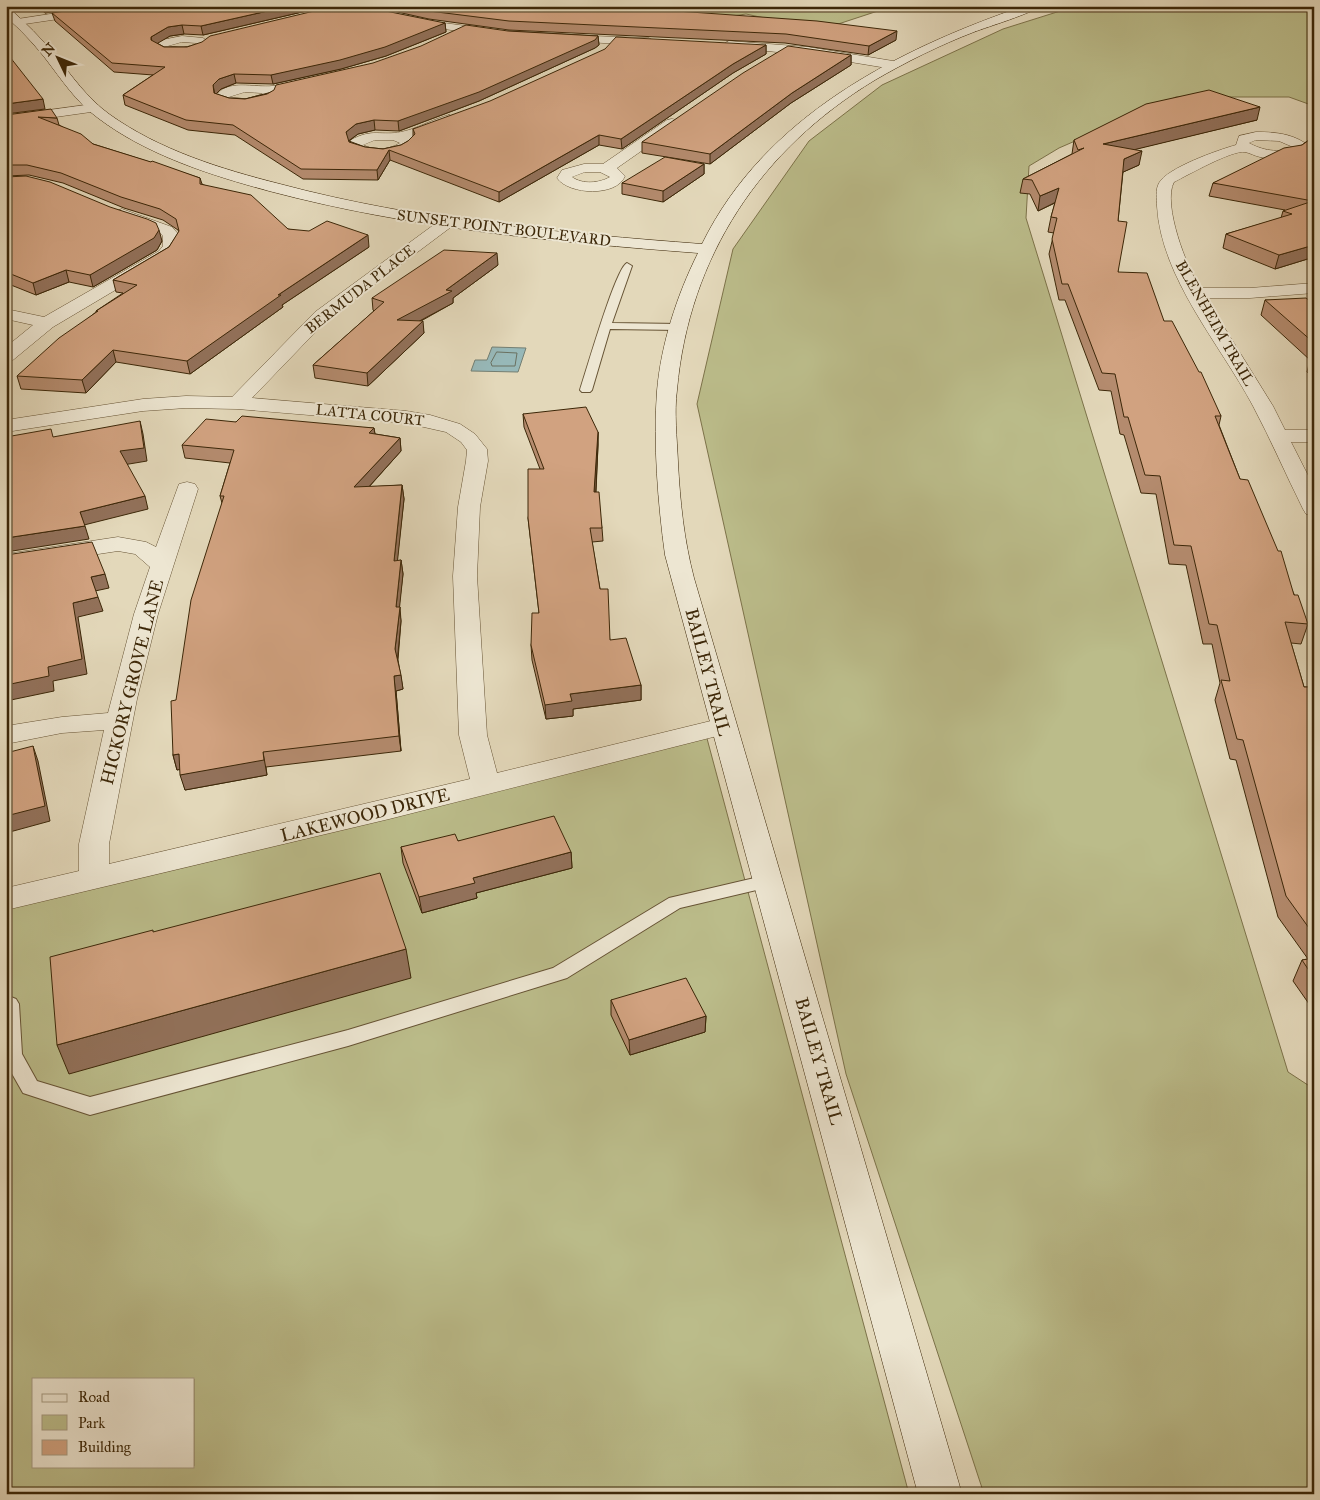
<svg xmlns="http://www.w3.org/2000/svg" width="1320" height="1500" font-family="'IM FELL Great Primer',serif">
<rect width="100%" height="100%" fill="#e3d8ba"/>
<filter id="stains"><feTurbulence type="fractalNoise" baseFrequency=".004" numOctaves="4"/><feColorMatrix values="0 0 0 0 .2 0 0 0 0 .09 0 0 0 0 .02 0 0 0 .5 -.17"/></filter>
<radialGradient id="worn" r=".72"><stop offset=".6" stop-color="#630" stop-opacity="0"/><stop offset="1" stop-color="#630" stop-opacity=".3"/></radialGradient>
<path fill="#bbbc8a" stroke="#7c7249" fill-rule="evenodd" d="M541,6h352l-73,24 -74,-16 -79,12z
M1076,6h238v100l-25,-9h-113l-117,51 -30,18 -3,52 262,854 26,17v405h-330l-138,-420 -149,-670 36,-155 76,-108 73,-56 121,-56z
M705,731l204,763h-903v-595zM34,1379h160v87h-160z"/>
<path fill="#97b8b8" stroke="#737e72" d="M492,347l34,1 -8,24 -47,-1 4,-11h12z"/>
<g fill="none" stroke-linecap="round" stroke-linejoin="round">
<path stroke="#6a7060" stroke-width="1" d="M497,352l20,1 -2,13h-23l-1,-3z"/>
<g stroke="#665334" stroke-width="2">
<path id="lane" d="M627,263l5,3 -20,57 67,1 5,3 -5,3 -69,-1 -18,61 -2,2h-8l-2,-2c6,-18 36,-123 47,-127z
M767,875l6,1 3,5 -3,5 -93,22 -113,70 -219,68 -258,69 -67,-22 -17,-30v-68l10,4 3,5 3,50 15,27 53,16 258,-67 205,-62 116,-70z"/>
</g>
<g stroke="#665334" stroke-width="1">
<path id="street" d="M102,6h29l-5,3 -108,16 -6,-3 6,-3z
M338,6h22l69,15 67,9 6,3 -6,3 -67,-9 -86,-18z
M562,35l87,3 6,4 -6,4 -91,-6 -2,-2 2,-2z
M182,36l21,2 8,6c-11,13 -45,16 -57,3l8,-7zM182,42l14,1 1,1 -15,4 -14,-2z
M729,41l79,6 85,14 6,4 -6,4 -85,-14 -83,-8 -2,-2 2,-2z
M311,79l4,1 2,3 -2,3 -39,7c-5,17 -50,18 -60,5 6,-20 42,-10 56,-12 13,-1 26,-4 39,-7zM245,92l16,1 2,1 -17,5 -17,-2z
M93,104l5,1 2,3 -2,3 -92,13v-8z
M449,115l7,4 -2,3 -43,16 3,6c-11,15 -53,19 -65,3l2,-7c21,-12 31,-4 50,-8 16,-3 32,-13 48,-17zM375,140h18l7,3c-11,7 -25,8 -37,2z
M672,119l5,1 2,3 -2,3 -60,42 8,8c-8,21 -56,19 -68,2l5,-8 22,-6h19l64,-44zM585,172h15l10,5c-11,6 -27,8 -38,0z
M1256,132c17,0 34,1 49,11l2,6c-9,13 -34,11 -47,8 -5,-1 -10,-4 -15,-5 -13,-2 -57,23 -71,30 -12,22 13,86 26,106h50l64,-5v10l-64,5h-44l67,108 12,24h29v12h-23l23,45v29l-8,-2 -3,-5c-17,-34 -32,-69 -50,-103 -33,-62 -92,-128 -96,-200 0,-7 -2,-16 2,-23 8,-15 59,-33 77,-38l3,-9zM1256,140l23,1 14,6c-13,7 -32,3 -44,-4z
M122,209l50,18 7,8v11l-8,11 -118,70 -40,33 -7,2v-15l27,-22 -27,-6v-10l38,8 115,-66 4,-5v-10l-3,-3 -43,-16 -3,-3 3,-3z
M445,219l6,2 2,3 -2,3 -124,93 -75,78 154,13 24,4 30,9 15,10 12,15 1,12 -8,46 -3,69 10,159 10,38 226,-55 10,2 3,6 -3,6 -344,87 -383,91v-22l73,-17v-27l25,-114 -42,3 -56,11v-18l56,-9 46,-4 26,-99 16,-47 -15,-13 -17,-3 -112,17v-14l112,-17 28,5 10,5 23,-63 8,-2 8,2 3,5 -40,125 -21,85 -28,145v20l361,-85 -11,-44 -6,-159 5,-69 8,-46 1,-11 -6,-8 -15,-10 -40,-9 -169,-14 -51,-1 -43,3 -137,21v-12l137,-21 43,-3 46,1 83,-85 124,-91z"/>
</g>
<g stroke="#3c2708" stroke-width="1">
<path id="secondary" d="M1024,6h16c-7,7 -53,21 -66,26 -34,13 -68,30 -99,48 -114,69 -186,176 -198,310 -3,23 0,48 1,72 2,39 6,78 16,116l268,916h-44l-253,-939c-7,-51 -12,-112 -8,-164 4,-47 20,-96 41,-138 -145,-11 -289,-25 -429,-62 -59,-16 -122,-36 -171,-73 -22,-16 -36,-38 -53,-60 -12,-15 -24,-28 -39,-41v-9l4,1c16,14 31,29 45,46 17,21 32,43 54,59 50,36 112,55 171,70 138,37 281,49 422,60 62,-127 194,-194 322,-238z"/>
</g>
<use href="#lane" fill="#ede6d2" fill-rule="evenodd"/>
<use href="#street" fill="#ede6d2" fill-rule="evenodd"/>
<use href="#secondary" fill="#ede6d2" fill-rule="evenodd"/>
</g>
<path fill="#b48b6e" stroke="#3c2708" d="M37,6h51l-43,7z
M98,6h230l-125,29 -19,-1 -14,2 -13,7 7,4h23l258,-24 1,9 -60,24 -45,13 -68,15 -37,-1 -15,6 -5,5 13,4 16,1 263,-68 90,5 1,9 -4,3 -116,53 -80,30 -24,-1 -17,4 -9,7 16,6 18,2 18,-4 7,-4 5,-5v-7l353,-84v9l-33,19 -111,76 -23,-4 -100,57 -109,-42 -12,20 -75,-1 -68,-44 -47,-5 -63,-25 -2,-10 30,-20 -39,-3 -59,-51 -3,-8z
M370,6h238l288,34 -28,15 -83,-12 -276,-13 -80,-11z
M851,55v10l-60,38 -81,61 -68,-11v-11z
M6,115l51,3 2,7 34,19 107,34 2,6 86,45 81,18 -87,58 1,2 -93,67 -74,-12 -30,31 -65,-4 -4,-13 79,-64v-1l27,-18 -7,-1 -3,-12 56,-33 10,-15 -1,-2 -15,-10 -39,-12 -61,-25 -34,-8 -23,1z
M1257,120l-122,29 4,16 -16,7 -5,49v51l46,49 57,95 -2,9 21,54 68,145 -7,20 -10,-1 13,44h10v324l-21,-30 9,-21 6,-1 -30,-42 -42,-157 -6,-1 -15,-59 5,-17 -8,-39h-9l-17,-79 -17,-1 -13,-70 -15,-1 -17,-58 -4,-1 -9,-43 -12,-1 -34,-90h-6l-10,-46 5,-21 -6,-1 3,-15 4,-14 -17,8 -8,-17 -10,-1 3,-14 49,-25 2,-14z
M1314,134v123l-39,12 -52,-21 3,-14 55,-16 2,-7 2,-1 -76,-14 4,-13 89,-38 9,-7 1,-3z
M704,164v10l-41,28 -41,-8v-11z
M6,177l156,64 -5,9 -64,37 -24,-5 -33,13 -30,-12z
M498,265l-45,33v5l-32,18 3,12 -56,53 -53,-8 -2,-13 61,-54 -1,-1 -1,-12z
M1265,300l49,3v76l-7,-7 3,-12 -49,-45z
M523,414l75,18v13l-2,47 6,36 1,13 -11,1 8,47 10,51 31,45v15l-68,9v7l-27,3 -14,-59 -1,-15 8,-32 -11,-95 12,-49 -16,-42z
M236,422l138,6 1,6 25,4 1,13 -32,36 33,-2 2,14 -7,62 4,-1 2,14 -4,33 2,14 -3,39 5,29 -7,2 5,60 -135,16 1,8 -82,15 -5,-21 -3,1 -4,-15 49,-252 -2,-7 10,-33 -45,-5 -3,-13z
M458,841l113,11 1,16 -96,25 1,5 -55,15 -19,-50 -2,-16z
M611,1000l95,16 -1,16 -75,23 -19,-40z"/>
<path fill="#92715a" stroke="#3c2708" d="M43,6h45l-43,7z
M290,6h38l-125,29 -2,-9z
M445,23l1,9 -60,24 -45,13 -68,15 -2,-9z
M182,25l2,9 -14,2 -17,10 -2,-9 17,-10z
M897,31l-1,9 -28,15 1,-9z
M598,36l1,9 -4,3 -116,53 -80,30 -1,-10z
M766,45v9l-33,19 -111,76 -1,-10 112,-75z
M851,55v10l-60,38 -81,61v-10l82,-61z
M234,74l2,9 -15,6 -6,6 -2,-10 6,-6z
M43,99l2,10 -39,5v-10z
M1260,107l-3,13 -157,38 3,-14z
M374,120l1,10 -17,4 -11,8 -1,-10 10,-8z
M599,135v10l-100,57v-10z
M389,150l1,10 -12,20 -1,-10z
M1142,151l-3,14 -18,8 3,-14z
M704,164v10l-41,28v-11z
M1059,188l-3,14 -18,9 2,-15z
M159,230l3,11 -5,9 -64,37 -3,-12z
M368,235l1,12 -87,58 1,2 -93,67 -3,-13 91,-66z
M1314,245v12l-39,12 4,-14z
M497,253l1,12 -45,33v5l-54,29 -2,-12 49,-30z
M66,270l3,12 -33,13 -3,-12z
M423,321l1,12 -56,53 -1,-13z
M113,350l3,12 -30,31 -4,-13z
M140,421l3,13 4,27 -24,4 -3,-14z
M374,428l2,13 -7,-8z
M598,432v13l-3,61 -1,-14z
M400,438l1,13 -45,50 -2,-14z
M402,485l2,14 -8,76 -2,-14z
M145,496l3,13 -64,16 -4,-13z
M85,526l4,13 -83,13v-14z
M401,560l2,14 -5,48 -2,-15z
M105,574l4,14 -14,3 -4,-14z
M98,597l5,14 -25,6 9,57 -34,7 1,10 -48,10v-16l42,-18 25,-64z
M400,607l1,14 -4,43 -2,-15z
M401,675l2,14 -7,2 5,60 -2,-15 -5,-60z
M641,685v15l-68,9v7l-27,3 -1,-14 25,-11z
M33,746l5,15 12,60 -44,12v-17z
M263,752l4,23 -82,15 -5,-15z
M179,754l4,15 -6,1 -4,-15z
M571,852l1,16 -96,25 1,5 -55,15 -3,-16 54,-19z
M406,949l5,29 -342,96 -12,-29z
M706,1016l-1,16 -75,23 -1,-15z"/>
<path fill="#d1a280" stroke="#3c2708" d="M98,6h192l-89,20 -19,-1 -14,2 -17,10v3l13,7h23l15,-5 8,-6 125,-30h26l84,17 -60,24 -45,13 -69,15 -37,-1 -15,5 -6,6 1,8 15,5 16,1 22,-5 7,-4 2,-5 97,-22 48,-17 45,-21 42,6 90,5 -3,4 -116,52 -81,29 -24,-1 -18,4 -10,8 3,10 16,5 18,2 18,-4 7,-4 7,-7 -2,-5 77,-28 115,-52 11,-12 150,8 -33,19 -112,75 -22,-4 -100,57 -110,-42 -12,20 -76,-1 -68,-44 -47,-5 -63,-25 42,-28 -53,-4 -60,-50z
M408,6h198l211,15 80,10 -28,15 -83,-12 -277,-13 -80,-10z
M788,46l63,9 -59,38 -82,61 -68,-12 101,-69z
M6,52l37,47 -37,5z
M1209,90l51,17 -157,37 39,7 -18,8 -6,62 9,1 -9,50 29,1 17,48h8l27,51h2l20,44h-6l25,63 8,1 30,71h3l13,44h4l10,29 -23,-2 19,65h10v248l-28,-39 -43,-156 -6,-1 -16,-59 9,1 -13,-56 -8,-1 -18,-78 -17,-1 -14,-69 -15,-1 -17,-58h-4l-9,-43 -13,-1 -34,-89h-6l-10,-45 5,-21 -6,-1 8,-29 -19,8 -8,-16 -9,-1 61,-31 -6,2 -4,-10 72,-36z
M51,109l6,9 -19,-1 43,17 12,10 58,18 1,-1 48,17v6l51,11 37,34 21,2 18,-10 41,14 -90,60h3l-94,66 -74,-11 -31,30 -65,-4 42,-38 39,-27h-2l41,-26 -24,-5 56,-33 10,-16 -3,-12 -16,-10 -39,-12 -60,-24 -34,-8h-21v-50z
M1314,134v111l-35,10 -53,-21 66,-20 -9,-3 30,-10 -100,-18 71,-35 18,-3 10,-7v-3z
M665,157l39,7 -41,27 -41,-8z
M26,176l24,6 60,25 37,12 9,4 3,7 -5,8 -64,37 -24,-5 -33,13 -27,-11v-95z
M444,250l53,3 -51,37 6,1 -55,29 26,1 -56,52 -54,-8 71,-63 -12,-4z
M1306,298l7,5h1v40l-49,-43z
M586,407l12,25 -4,60h5l3,36h-12l10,61h8l2,51 16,-2 15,47 -71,9 2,7 -27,4 -14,-60 1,-32h7l-11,-95v-49h16l-21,-55z
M242,416l132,12 -5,5 31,5 -46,49 48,-2 -8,76 7,-1 -5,47h4l-5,42 6,26 -7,1 5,60 -136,16 1,8 -84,15 -1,-21 -6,1 -2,-54 5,-1 15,-100 33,-104h-4l14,-46 -52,-5 24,-26 30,3z
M140,421l4,27 -24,3 25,45 -65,16 5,14 -79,12v-101l45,-8 2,8z
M92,542l13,32 -14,3 7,20 -25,6 9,56 -34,8 1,9 -43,9v-130z
M33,746l12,60 -39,10v-63z
M554,816l17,36 -98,26 2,5 -56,14 -18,-50 54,-13 3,7z
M380,873l26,76 -349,96 -7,-88 103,-27v2z
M1314,958v20l-12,-18z
M686,978l20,38 -77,24 -18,-40z"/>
<g text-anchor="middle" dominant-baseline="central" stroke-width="4" stroke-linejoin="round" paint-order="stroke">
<g font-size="15" fill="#3c2708" stroke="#ede6d2">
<text transform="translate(504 228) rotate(7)">SUNSET POINT BOULEVARD</text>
<text transform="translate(360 289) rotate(-38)">BERMUDA PLACE</text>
<text transform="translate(1215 323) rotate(60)">BLENHEIM TRAIL</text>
<text transform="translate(370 415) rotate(6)">LATTA COURT</text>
</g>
<g font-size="18" fill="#3c2708" stroke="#ede6d2">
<text transform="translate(708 672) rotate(75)">BAILEY TRAIL</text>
<text transform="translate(132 682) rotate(-76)">HICKORY GROVE LANE</text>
<text transform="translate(365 815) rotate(-14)">LAKEWOOD DRIVE</text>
<text transform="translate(819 1061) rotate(74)">BAILEY TRAIL</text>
</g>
</g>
<rect width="1320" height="1500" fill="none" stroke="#e3d8ba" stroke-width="25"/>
<rect x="8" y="8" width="1305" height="1485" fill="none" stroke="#3c2708" stroke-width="2.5"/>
<rect x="12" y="12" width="1295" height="1475" fill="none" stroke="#3c2708"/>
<rect x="32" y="1378" width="162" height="90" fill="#ede6d2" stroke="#a69a81"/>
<rect x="42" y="1394" width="25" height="8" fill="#ede6d2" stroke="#a69a81"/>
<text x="78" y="1402" font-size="15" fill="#3c2708">Road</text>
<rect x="42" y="1415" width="25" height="15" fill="#bbbc8a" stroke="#a69a81"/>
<text x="78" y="1428" font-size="15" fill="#3c2708">Park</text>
<rect x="42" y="1440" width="25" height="15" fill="#d1a280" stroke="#a69a81"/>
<text x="78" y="1452" font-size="15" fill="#3c2708">Building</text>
<g transform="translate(58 58) rotate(313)" stroke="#ede6d2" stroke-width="4" paint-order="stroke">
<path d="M0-4L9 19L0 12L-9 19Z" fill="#3c2708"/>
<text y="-8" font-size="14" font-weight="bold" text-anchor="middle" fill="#3c2708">N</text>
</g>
<rect width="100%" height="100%" filter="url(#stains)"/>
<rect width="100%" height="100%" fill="url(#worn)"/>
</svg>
